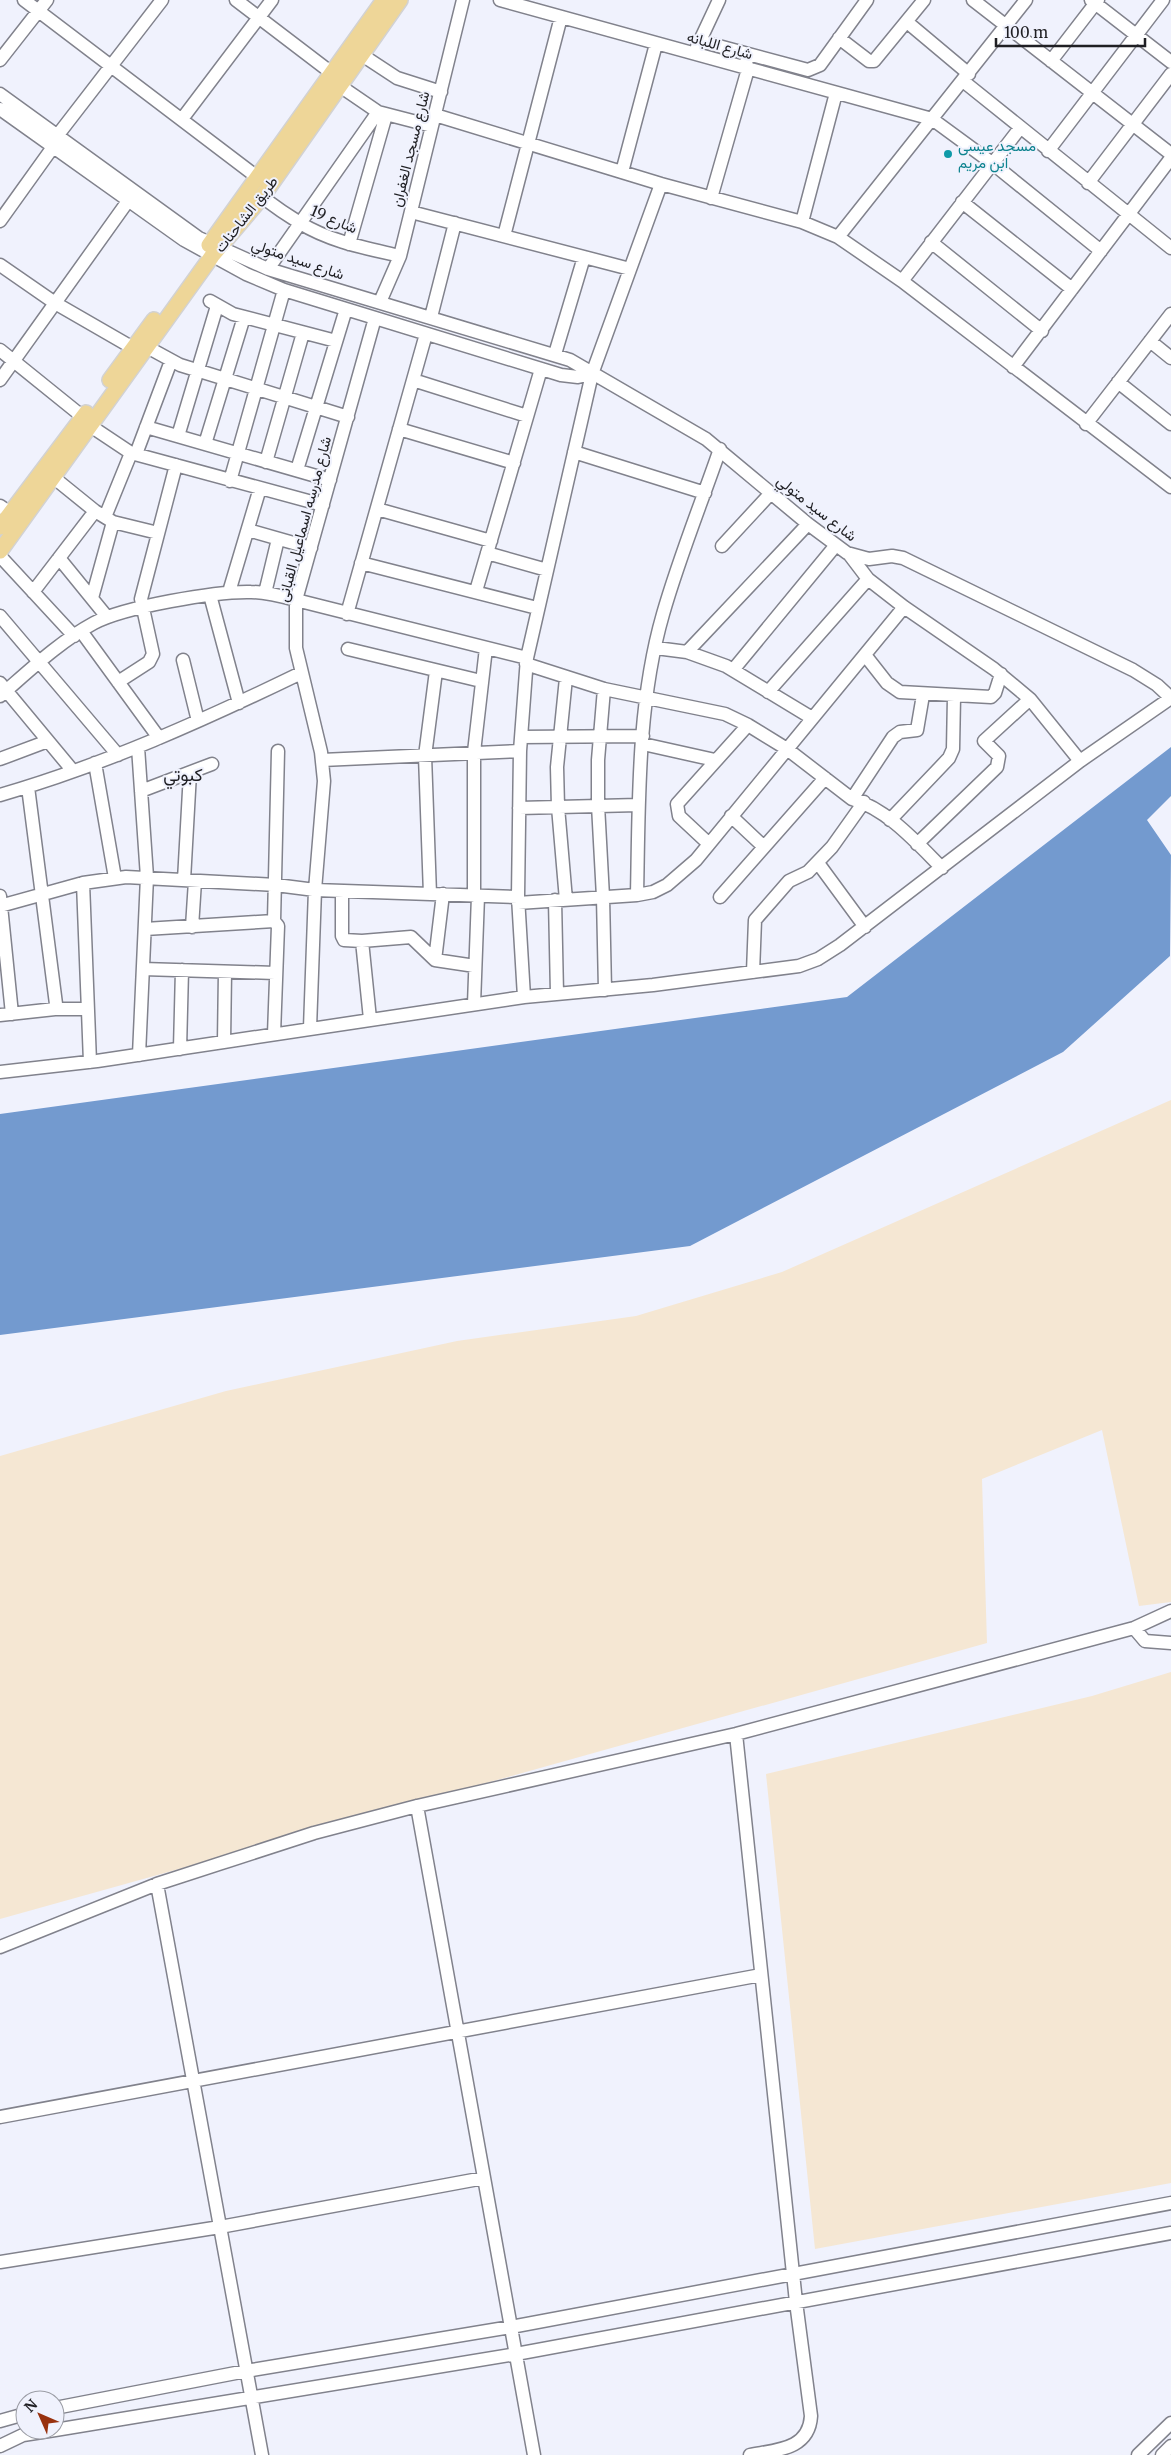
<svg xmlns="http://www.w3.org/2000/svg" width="1171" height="2455" font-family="Merriweather,Vazirmatn,serif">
<rect width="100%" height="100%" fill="#f0f2fd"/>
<path fill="#f5e7d3" d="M1171,1100v502l-32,4 -37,-176 -120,49 5,164 -987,276v-463l226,-65 231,-50 179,-25 146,-44z
M1171,1672v511l-356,66 -49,-475 326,-78z"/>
<path fill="#739acf" d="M1171,747v49l-24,24 24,35 -1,101 -107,96 -373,194 -690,89v-221l847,-117z"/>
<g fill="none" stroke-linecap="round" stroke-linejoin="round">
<g stroke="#81828c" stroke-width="15">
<path id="minor" d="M24,0l233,177
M236,0l97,74
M500,0l432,119 60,44 109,88
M973,0l198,154
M1091,0l80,62
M907,22l62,52
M839,38l30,23h5l50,-61
M700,41l108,29 12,-5 47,-65
M697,47l22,-47
M362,55l35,23 44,14
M0,60l47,-60
M1051,61l47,-61
M963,81l208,167
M340,86l38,26 54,14
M0,94l199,144 69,31 302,91 136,79 102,85 39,29 22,6 23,-3 11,2 230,112 24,15 14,13
M0,109l184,131 62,34 38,16 277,85 17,2 14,-3
M435,115l226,69 141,38 36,15 64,44 269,206
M182,119l90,-119
M57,136l105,-136
M1048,151l115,-151
M622,172l34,-128
M1088,183l83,-109
M262,197c12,9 25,18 38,26 31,19 66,25 100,33
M711,198l37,-129 -2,-7
M962,202l110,87
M411,212l219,57
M0,221l53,-74
M802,222l34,-129
M504,236l57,-219
M838,237l188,-237
M931,242l111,89
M349,244l37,-129
M0,265l55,38 85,49
M268,269l110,-157
M902,281l118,-153
M210,301l23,13 103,27
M380,302l20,-46 63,-256
M431,317l24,-94
M1150,341l21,17
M147,347l33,18 168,52
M0,350l83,67
M555,354l29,-97
M1013,367l158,-209
M0,380l128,-179
M413,380l114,36
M1118,382l53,42
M1086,424l85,-110
M89,425l42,28 192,52
M146,427l184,53
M399,429l115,34
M178,436l39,-130
M205,444l39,-127
M574,452l131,41
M136,454l35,-93
M266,462l37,-129
M297,470l49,-161
M53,477l42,34 18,11 45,11
M230,481l54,-191
M0,506l10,7
M377,509l114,32
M105,517l26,-64
M248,530l63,18
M722,546l49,-53
M487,553l60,17
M849,554l19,25 36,28 90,62 36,30 50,62
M0,556l74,80
M59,558l48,59
M361,563l176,45
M476,591l65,-222
M33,592l62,-81
M229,592l31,-104
M265,593l13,-54
M210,595l29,108
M92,598l21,-76
M347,614l79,-280
M0,616l118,139
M81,631l78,107
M656,648l31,4 39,14 86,52
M348,649l133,32
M687,652l121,-128
M865,655l22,28 13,9 91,5 4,-4 6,-19
M183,660l15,61
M526,664l78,25 121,25 23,11 39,24 65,50c35,10 64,43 90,69
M733,670l103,-125
M118,682l31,-20 4,-8 -12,-55 35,-134
M0,683l73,88
M604,689l-6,71v45l5,92 2,93
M768,692l100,-113
M0,696c30,-26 59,-54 94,-73 30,-16 122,-32 157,-31 15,0 30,4 45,8l231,58
M521,737l122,-1
M643,744l72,16
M138,747l9,130 -8,178
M0,759l48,-18
M322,760l198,-9
M95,763l20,115
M28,787l28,217
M141,791l71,-27
M0,795c104,-30 204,-75 301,-122
M852,799l41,-62 7,-5 17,-2 6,-35
M519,808l119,-3
M731,816l32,30
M890,820l59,-62 4,-9 1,-52
M709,844l-30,-28 -2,-12 71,-79
M917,844l80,-77 2,-11 -15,-15 46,-42
M818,863l47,64
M184,880l6,-107
M83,883l7,179
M342,891v45l2,4 18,1 49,-4 24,23 40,6
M430,894l-5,-138 11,-85
M637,895c2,-93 0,-191 26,-281 16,-56 38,-110 57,-165
M0,896l12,118
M474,896v-144l12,-104
M720,897l105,-119
M555,900l2,94
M566,900l-8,-93 -1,-40 9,-89
M518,903l119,-8 16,-3 14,-7 29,-25 208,-253
M0,906l83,-23 43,-6 150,8 39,5 203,7
M192,927l3,-46
M145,929l129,-8
M362,941l8,78
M435,960l8,-66
M143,969l132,4
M753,972l2,-52 34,-39 19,-9 24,-25 32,-45
M524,997l-6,-100 2,-146 7,-93 65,-284 69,-190
M474,1004l4,-108
M0,1015l55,-6h31
M310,1028l5,-138 9,-109 -3,-29 -25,-104v-48l79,-282
M274,1034l4,-108 -4,-5 4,-170
M224,1042l1,-70
M180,1049l2,-79
M0,1072l97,-11 427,-64 129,-12 146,-19 19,-7 22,-14 240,-184 91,-63
M1134,1628l11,13 26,2
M736,1734l60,568 15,114c-2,34 -35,34 -61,39
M417,1806l117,649
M157,1884l105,571
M0,1947l157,-63 157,-51 103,-27 319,-72 398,-106 37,-17
M0,2117l761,-142
M0,2262l220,-35 264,-49
M55,2408l191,-37 265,-44 660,-124
M0,2421l25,-7
M55,2430l461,-76 655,-121
M0,2446l23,-11 32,-5
M1138,2455l33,-32
M1162,2455l9,-9"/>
</g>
<g stroke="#d2d2d3" stroke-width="18">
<path id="major" d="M209,245l175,-245
M110,380l44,-60
M0,527l86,-114
M0,551l212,-295 50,-59 138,-197"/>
</g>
<use href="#minor" stroke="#fff" stroke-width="12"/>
<use href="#major" stroke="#eed698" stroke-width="15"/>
</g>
<circle fill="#0f9aa8" stroke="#f0f2fd" stroke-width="2" cx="948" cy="154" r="5"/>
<g text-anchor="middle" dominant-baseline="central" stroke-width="4" stroke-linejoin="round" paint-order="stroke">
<g font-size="15" fill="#1f1f23" stroke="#f0f2fd">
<text transform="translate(720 45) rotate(16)">شارع اللبانه</text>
<text transform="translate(410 149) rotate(-76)">شارع مسجد الغفران</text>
<text transform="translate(246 214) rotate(-52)">طريق الشاحنات</text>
<text transform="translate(334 219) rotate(23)">شارع 19</text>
<text transform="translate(298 259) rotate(19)">شارع سيد متولي</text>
<text transform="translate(817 508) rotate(38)">شارع سيد متولي</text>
<text transform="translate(304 519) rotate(-75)">شارع مدرسه اسماعيل القبانى</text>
</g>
<g font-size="15" fill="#0d838f" stroke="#f0f2fd" text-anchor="start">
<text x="958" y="145">مسجد عيسى<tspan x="958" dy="17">ابن مريم</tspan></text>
</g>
<g font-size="18" fill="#1f1f23" stroke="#f0f2fd">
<text x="183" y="774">كبوتي</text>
</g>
</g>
<g transform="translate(40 2415) rotate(315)"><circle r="24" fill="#f0f2fd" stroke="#9c9ea6"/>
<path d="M0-4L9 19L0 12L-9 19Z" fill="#98310e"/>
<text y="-8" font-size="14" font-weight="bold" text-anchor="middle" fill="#1f1f23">N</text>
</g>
<path d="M996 38v8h149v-8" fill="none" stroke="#1f1f23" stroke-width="2.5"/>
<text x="1004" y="38" font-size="15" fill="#1f1f23" stroke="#f0f2fd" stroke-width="4" paint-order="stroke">100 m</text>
</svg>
